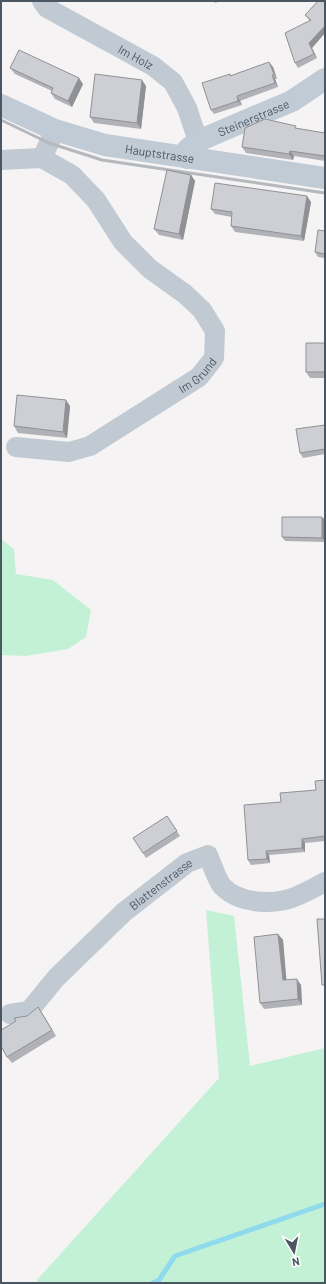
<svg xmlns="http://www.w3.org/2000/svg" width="326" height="1284" font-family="Barlow,sans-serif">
<rect width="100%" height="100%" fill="#f5f3f3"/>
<path fill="#c3f1d5" d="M1,539l13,10 2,25 37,6 38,30 -5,27 -18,12 -42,7 -25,-1z
M206,910l28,6 16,150 75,-18v235h-288v-3l182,-202z"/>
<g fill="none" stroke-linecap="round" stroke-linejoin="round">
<path stroke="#90daee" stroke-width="5" d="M153,1283l6,-3 16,-24 150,-52"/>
<g stroke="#c1cad2" stroke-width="20">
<path id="s1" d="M42,1l5,7 106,58 20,16 14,26 11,33"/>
<path d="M42,158l13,-28"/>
<path d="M1,160l41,-2"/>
<path id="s2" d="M16,447l53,5 21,-6 109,-69 15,-19 1,-27 -13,-21 -17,-16 -35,-25 -27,-27 -27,-42 -24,-25 -30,-17"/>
<path id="s3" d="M10,1014l19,-3 27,-33 68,-66 63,-49 21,-8c4,9 8,23 14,31 17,18 53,20 75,10 10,-4 19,-9 28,-14"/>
</g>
<g stroke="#c1cbd6" stroke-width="22">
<path id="s4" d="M1,105l54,25 50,15 220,33"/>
<path id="s5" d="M187,158l1,-9 10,-8 94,-40 33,-22"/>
</g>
<path stroke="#b5b8bd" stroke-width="3" d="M1,120l48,23 53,17 223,33"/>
</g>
<path fill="#b0b2b7" d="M214,1h7l-6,2z
M325,1v32l-13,15 5,10 -19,10 -3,-5 15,-42 -5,-6z
M273,67l4,12h-2l3,8 -38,14 2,4 -28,9 -3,-4 20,-34z
M10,68l73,16 -11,23 -17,-8 -4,-6 1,-2 -37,-17z
M146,86l-5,43 -47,-6 -4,-6z
M325,133v28l-31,-5 -1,4 -47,-7 -4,-6z
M191,175l4,6 -12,59 -24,-5 -5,-6z
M311,202l-7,39 -69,-9 -4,-6 1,-9 -17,-3 -4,-5z
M325,231v27l-7,-1 -3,-5z
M325,343v35h-15l-4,-6z
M70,406l-3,32 -49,-5 -4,-7z
M325,425v29l-22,4 -3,-5z
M325,520v22l-40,-1 -3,-4z
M325,780v61l-20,2v9l-36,3 1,8 -19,2 -3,-5 33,-58 35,-12z
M167,816l13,20 -34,22 -13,-20z
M278,934l5,6 3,40 15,5 1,20 -38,4 -4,-6z
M38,1007l18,29 -44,27 -5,-6 20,-41z"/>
<path fill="#909195" d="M325,26v7l-13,15 5,10 -3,-4 -5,-11z
M269,62l4,5 4,12 -3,-5z
M272,75l3,4 3,8 -3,-4z
M79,78l4,6 -11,23 -4,-6z
M142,80l4,6 -5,43 -4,-6z
M237,96l3,5 2,4 -4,-4z
M290,151l4,5 -1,4 -4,-6z
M191,175l4,6 -12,59 -4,-6z
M1,177l1,1v27l-1,-2z
M307,196l4,6 -7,39 -3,-5z
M66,400l4,6 -3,32 -4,-6z
M322,517l3,3v22l-3,-4z
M302,839l3,4v9l-3,-4z
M266,851l3,4 1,8 -3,-4z
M278,934l5,6 4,46 -4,-6z
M297,979l4,6 1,20 -4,-6z
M38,1007l4,6 14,23 -4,-6z"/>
<path fill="#cdcfd5" stroke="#909195" d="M318,1h7v25l-16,17 5,11 -19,9 -10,-30 26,-13 -6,-5z
M19,50l60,28 -11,23 -17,-8 2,-5 -43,-20z
M269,62l5,12 -2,1 3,8 -38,13 1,5 -27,9 -9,-27 28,-9v2z
M95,74l47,6 -5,43 -47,-6z
M265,119l31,7 -1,2 30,5v23l-35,-5 -1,3 -47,-7 3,-19z
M167,170l24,5 -12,59 -25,-5z
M215,183l92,13 -6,40 -70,-10 1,-14 -21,-3z
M318,230l7,1v23l-10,-2z
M306,343h19v29h-19z
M17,395l49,5 -3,32 -49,-6z
M325,425v24l-25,4 -4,-24z
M282,517h40v21l-40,-1z
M325,780v56l-23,3v9l-36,3 1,8 -19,1 -4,-55 37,-3 -1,-9 36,-3 -1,-9z
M167,816l10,15 -34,22 -10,-15z
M317,919h8v66h-3z
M278,934l5,46 14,-1 1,20 -38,4 -6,-66z
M38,1007l14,23 -45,27 -6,-11v-16l15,-9 -2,-3 13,-2z"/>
<g text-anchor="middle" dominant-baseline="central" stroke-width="3.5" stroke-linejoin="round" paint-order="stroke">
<g font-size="12" fill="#4a5661" stroke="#fff">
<text stroke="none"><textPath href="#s1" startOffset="110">Im Holz</textPath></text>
<text stroke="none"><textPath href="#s5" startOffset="82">Steinerstrasse</textPath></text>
<text stroke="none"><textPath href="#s4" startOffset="167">Hauptstrasse</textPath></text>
<text stroke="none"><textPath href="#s2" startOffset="204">Im Grund</textPath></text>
<text stroke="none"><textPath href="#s3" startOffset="203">Blattenstrasse</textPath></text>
</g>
</g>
<rect width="326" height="1284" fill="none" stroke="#4a5661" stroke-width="4"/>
<g transform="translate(294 1252) rotate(170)" stroke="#ffffff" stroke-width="3" paint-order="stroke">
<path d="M0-3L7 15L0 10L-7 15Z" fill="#4a5661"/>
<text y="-6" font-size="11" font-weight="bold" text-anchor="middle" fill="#4a5661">N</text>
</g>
</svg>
